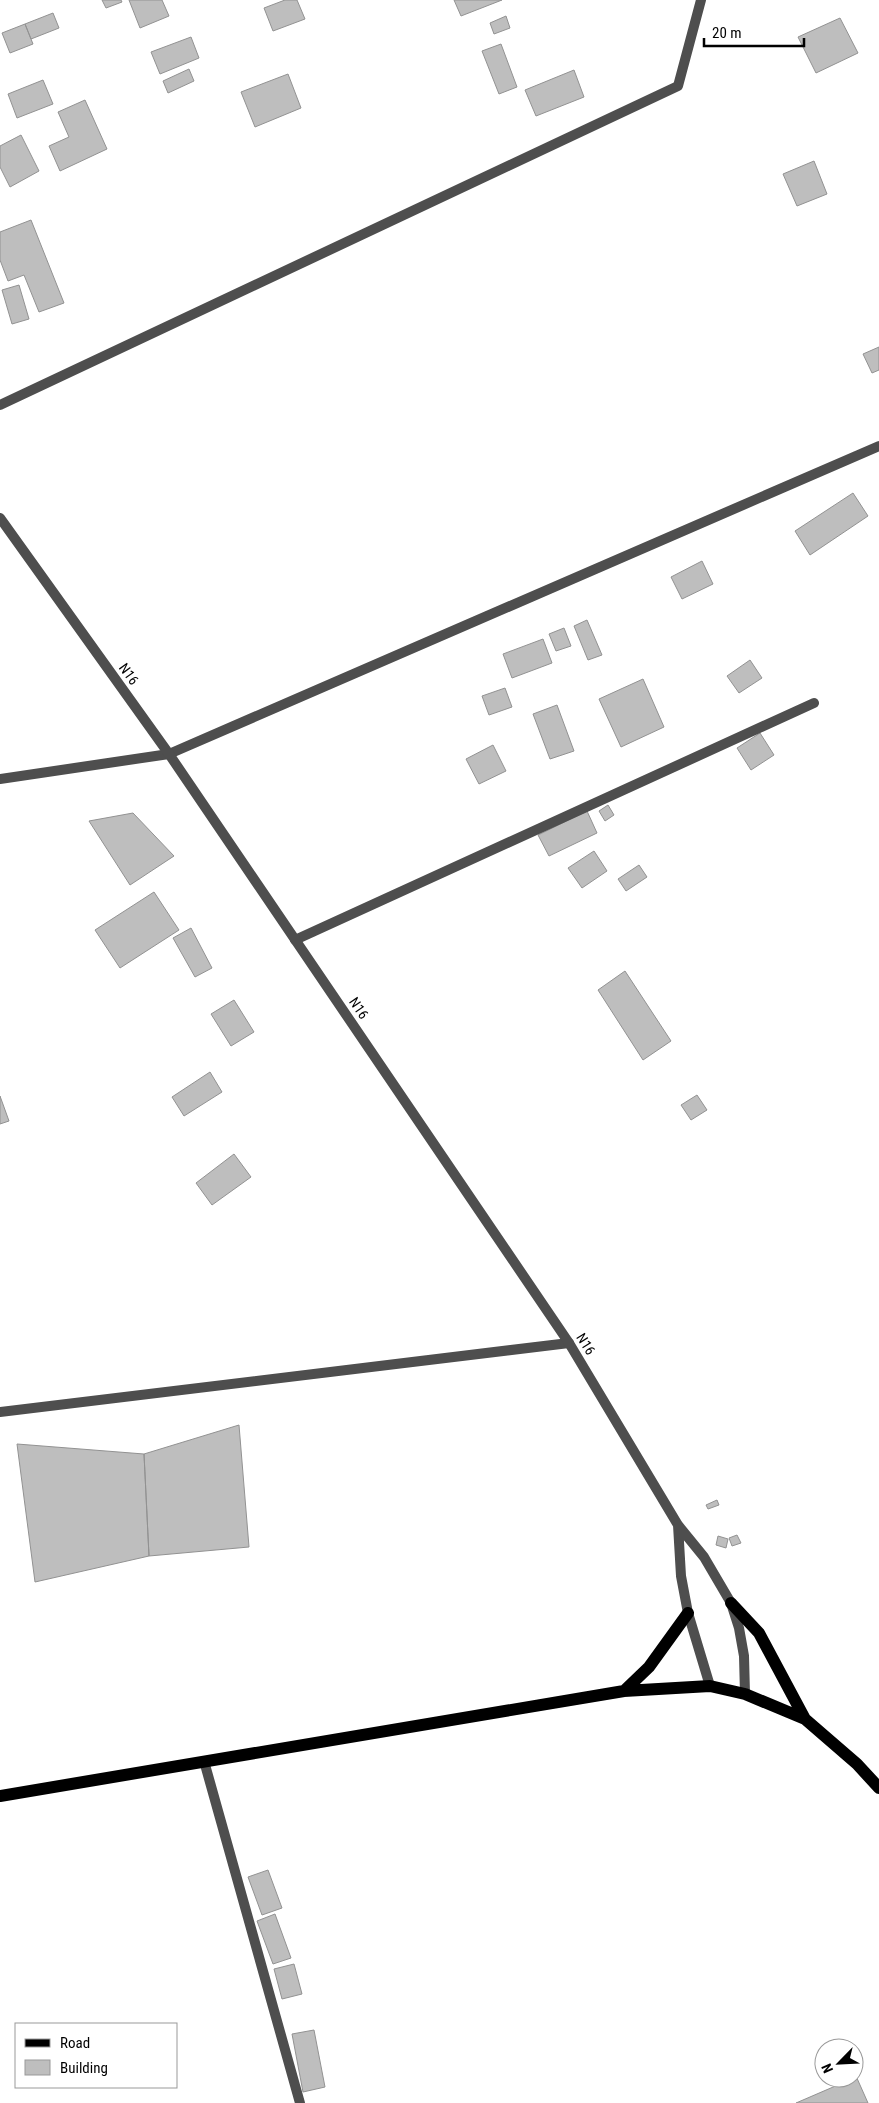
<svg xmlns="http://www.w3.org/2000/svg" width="879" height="2103" font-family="'Roboto Condensed',sans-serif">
<rect width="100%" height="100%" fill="#fff"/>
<path fill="#bebebe" stroke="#929292" d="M102,0h19l1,2 -16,6z
M129,0h33l7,16 -29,12z
M285,0h12l8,19 -32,12 -9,-23z
M454,0h48l-41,16z
M53,13l6,15 -28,11 -6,-15z
M506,16l4,12 -16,6 -4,-11z
M840,18l18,35 -42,20 -18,-36z
M25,24l8,20 -23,9 -8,-20z
M191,37l8,21 -39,16 -9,-22z
M501,44l16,43 -18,7 -17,-43z
M189,69l5,12 -26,12 -5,-12z
M574,70l10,27 -48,19 -11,-26z
M288,74l13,34 -46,19 -14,-35z
M43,80l10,24 -36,14 -9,-24z
M85,100l22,49 -47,22 -11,-25 20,-9 -11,-25z
M21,135l18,36 -29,16 -10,-20v-21z
M814,161l13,33 -30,12 -14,-32z
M31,220l33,83 -25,9 -15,-37 -16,6 -8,-21v-28z
M19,285l10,34 -17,5 -10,-34z
M879,347v23l-7,3 -9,-19z
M853,493l15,23 -58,39 -15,-24z
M702,561l11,23 -31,15 -11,-22z
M587,620l15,35 -14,5 -14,-34z
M564,628l7,18 -15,5 -7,-17z
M543,639l9,24 -40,15 -9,-24z
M750,660l12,18 -23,15 -12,-17z
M643,679l21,48 -43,20 -22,-48z
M505,688l7,19 -23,8 -7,-19z
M557,705l17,46 -24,8 -17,-45z
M760,733l14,22 -23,15 -14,-22z
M493,745l13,26 -27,13 -13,-25z
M608,805l6,10 -9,6 -6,-10z
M587,811l10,22 -48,23 -11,-21z
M133,813l41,43 -44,29 -41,-64z
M594,851l13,20 -25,17 -14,-20z
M639,865l8,12 -21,14 -8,-12z
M154,892l25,38 -59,38 -25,-38z
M191,928l21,40 -17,9 -22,-39z
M625,971l46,70 -28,19 -45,-70z
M234,1000l20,32 -23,14 -20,-32z
M210,1072l12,20 -38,24 -12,-19z
M697,1095l10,15 -16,10 -10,-15z
M0,1096l9,25 -9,3z
M234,1154l17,23 -39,28 -16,-22z
M239,1425l10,122 -100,9 -5,-102z
M17,1444l127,10 5,102 -114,26z
M717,1500l2,5 -11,4 -2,-4z
M737,1535l4,8 -9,3 -3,-8z
M718,1536l10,3 -2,9 -10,-3z
M268,1870l14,38 -20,7 -14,-38z
M275,1914l16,44 -18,6 -16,-43z
M294,1964l8,30 -20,5 -8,-30z
M314,2030l11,57 -22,5 -11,-58z
M856,2076l12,27h-72l58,-25z"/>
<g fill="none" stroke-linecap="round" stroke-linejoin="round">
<path stroke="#4e4e4e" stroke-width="10" d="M0,405l678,-319 23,-86
M0,779l169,-25 710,-308
M295,940l519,-237
M0,1412l569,-69
M204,1761l96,342"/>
<path stroke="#4e4e4e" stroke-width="10" d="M0,518l169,236 400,589 109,182 26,32 27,46 8,25 5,28 1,38
M678,1525l3,51 7,37 22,73"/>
<path stroke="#000" stroke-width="12" d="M731,1603l28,30 46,86
M624,1691l25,-24 39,-54
M0,1796l624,-105 86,-5 35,8 60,25 52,45 22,24"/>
</g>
<g text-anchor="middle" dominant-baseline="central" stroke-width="4" stroke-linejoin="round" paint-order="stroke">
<g font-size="14" fill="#000" stroke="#fff">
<text transform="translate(129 674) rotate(54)">N16</text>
<text transform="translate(359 1008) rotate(56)">N16</text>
<text transform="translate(586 1344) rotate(58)">N16</text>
</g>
</g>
<rect x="15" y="2023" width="162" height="65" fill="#ffffff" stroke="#999999"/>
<rect x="25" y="2039" width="25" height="8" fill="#000000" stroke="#999999"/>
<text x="60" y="2048" font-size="15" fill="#000000">Road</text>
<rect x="25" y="2060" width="25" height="15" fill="#bebebe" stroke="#999999"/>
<text x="60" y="2073" font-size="15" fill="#000000">Building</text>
<g transform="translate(839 2063) rotate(246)"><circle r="24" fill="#ffffff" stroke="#999999"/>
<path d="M0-4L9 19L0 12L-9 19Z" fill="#000000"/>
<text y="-8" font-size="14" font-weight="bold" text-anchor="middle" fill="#000000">N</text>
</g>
<path d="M704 38v8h100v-8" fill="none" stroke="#000000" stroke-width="2.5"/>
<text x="712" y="38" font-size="15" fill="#000000" stroke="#ffffff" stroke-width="4" paint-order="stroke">20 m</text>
</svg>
